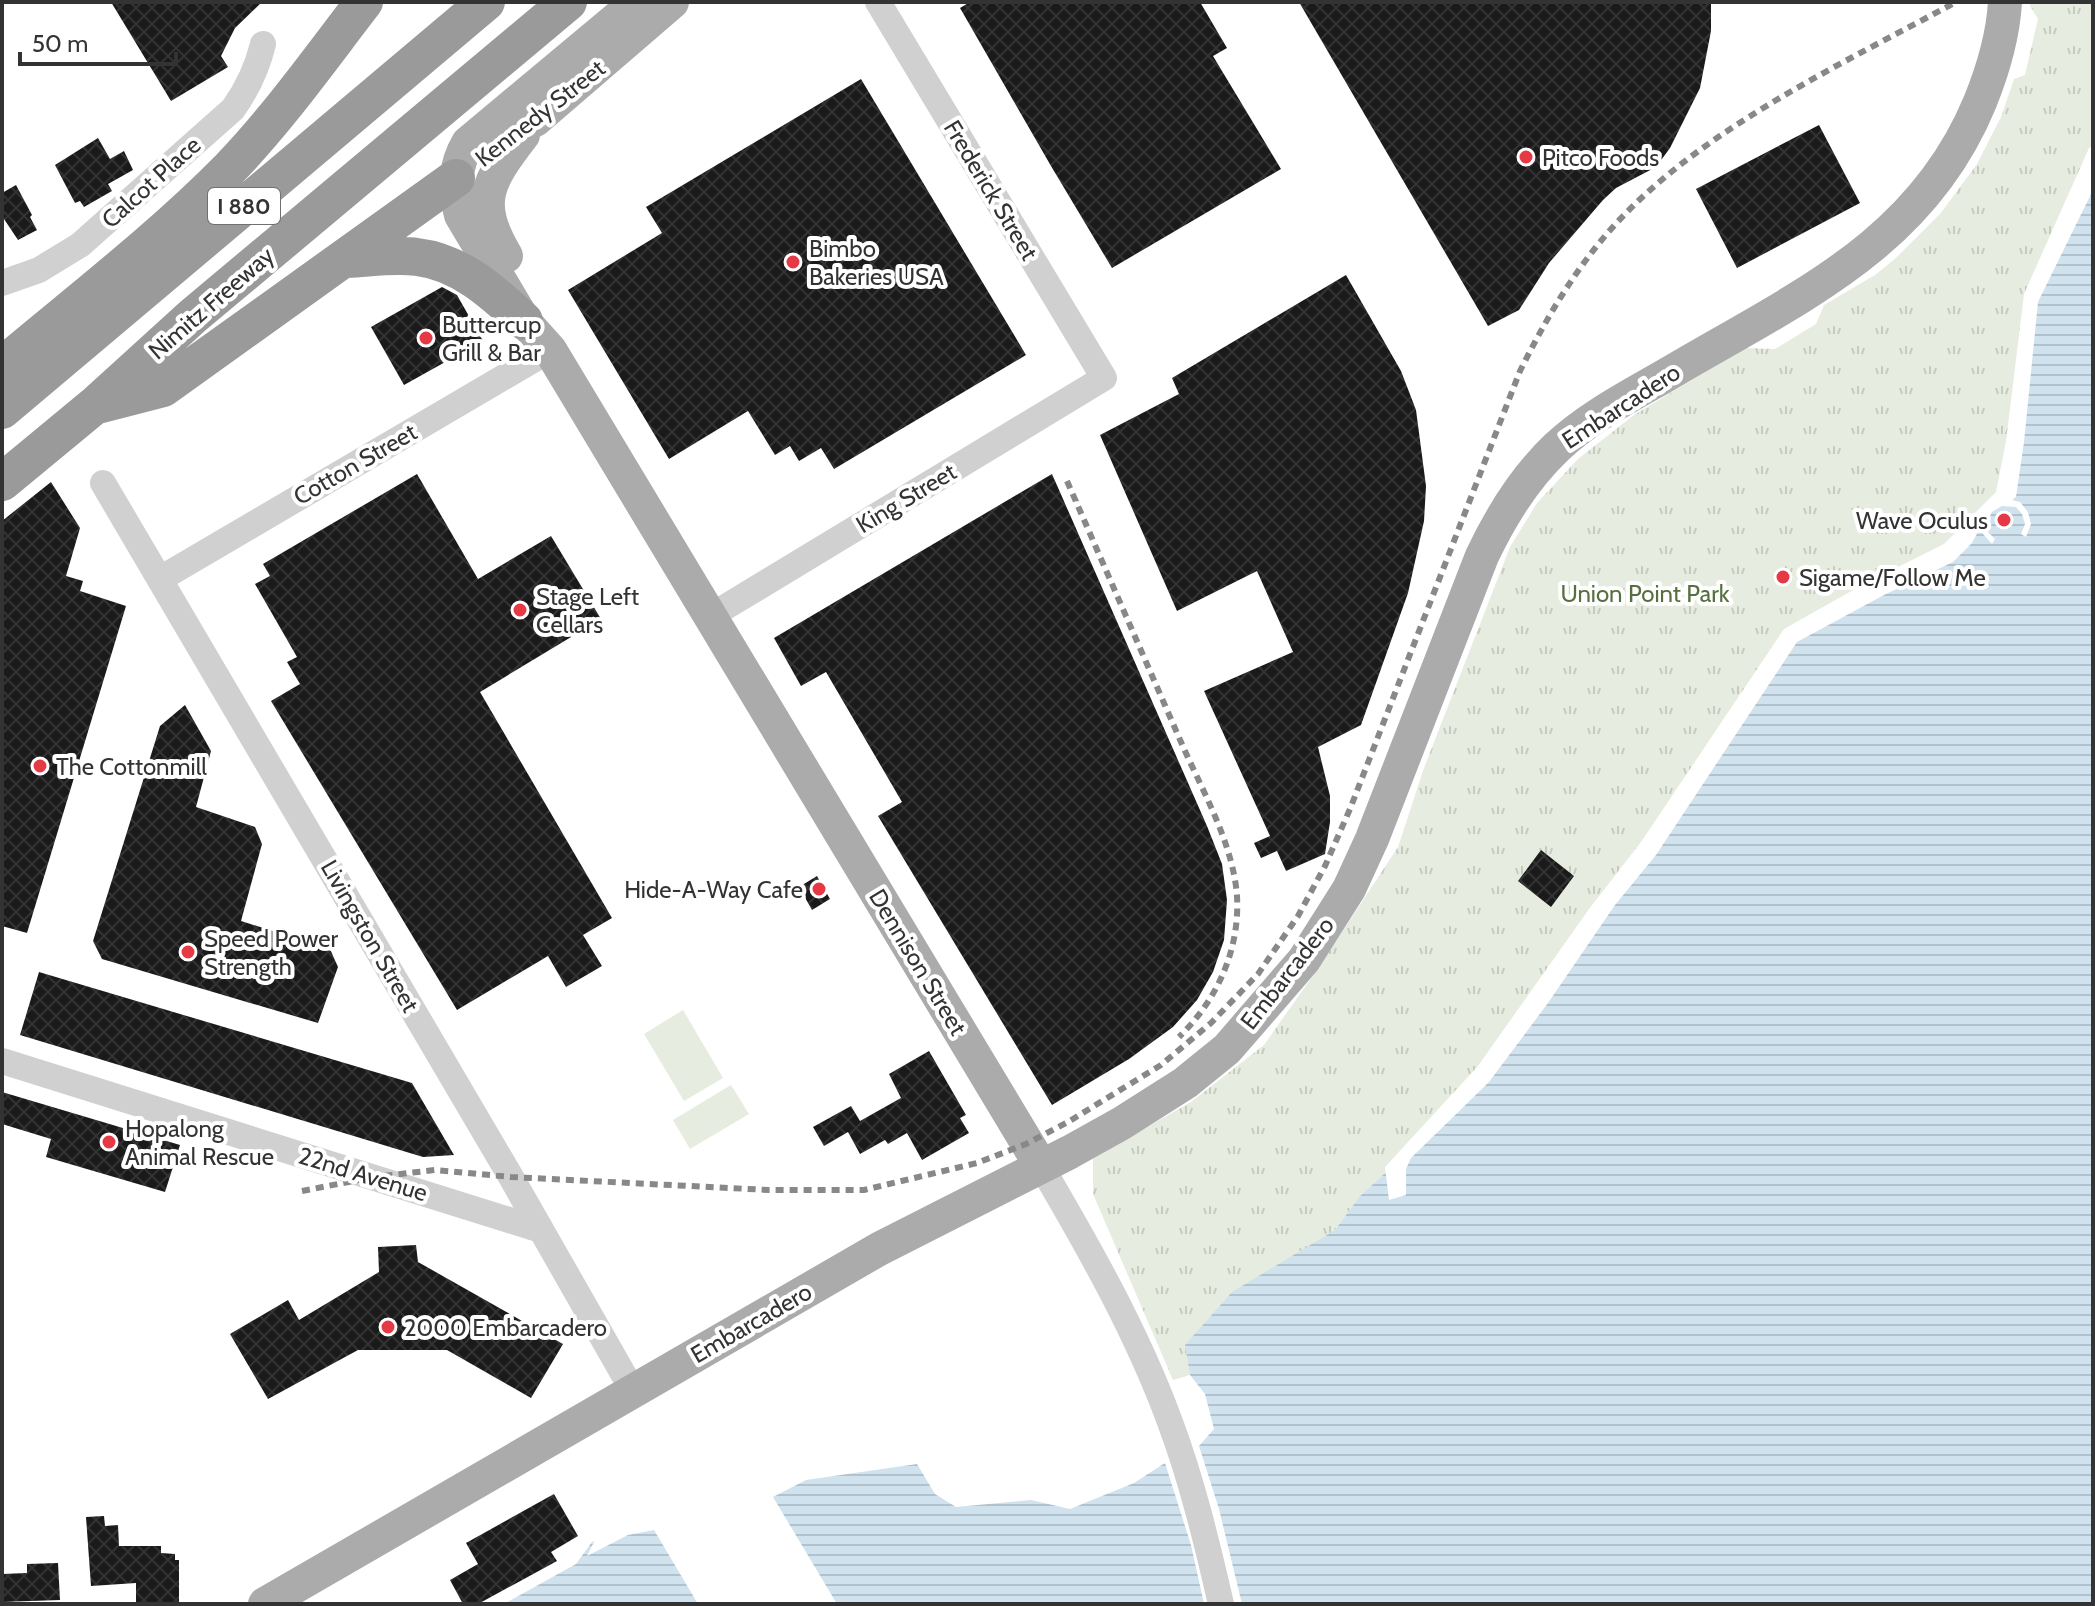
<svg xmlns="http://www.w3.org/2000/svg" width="2095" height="1606" font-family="Cabin,sans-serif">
<defs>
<pattern id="grass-tufts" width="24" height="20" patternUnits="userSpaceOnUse" patternTransform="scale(2)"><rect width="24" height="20" fill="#e6ecdf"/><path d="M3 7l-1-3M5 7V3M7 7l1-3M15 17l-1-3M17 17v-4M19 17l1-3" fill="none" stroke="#c6cbc0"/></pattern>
<pattern id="water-rules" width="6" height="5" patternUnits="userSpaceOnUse" patternTransform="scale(2)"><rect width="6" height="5" fill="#cfe2ee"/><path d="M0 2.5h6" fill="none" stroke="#b2c2cd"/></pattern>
<pattern id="building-cross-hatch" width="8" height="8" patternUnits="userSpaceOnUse" patternTransform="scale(2)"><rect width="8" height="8" fill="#1a1a1a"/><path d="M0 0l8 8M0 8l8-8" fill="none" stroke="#333"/></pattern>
</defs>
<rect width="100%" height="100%" fill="#fff"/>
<path fill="url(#grass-tufts)" d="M2030,2h63v148l-93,344 -307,277 -212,298 -84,93 -36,33 -26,35 -43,27 -107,88 5,30 -17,5 -80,-186v-36l98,-56 73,-57 55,-78 79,-120 26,-79 86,-221 27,-44 41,-44 56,-44 107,-65 5,-2 29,1 41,-25 8,-19 51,-30 21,-17 44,-44 37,-50 24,-47 13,-38 11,-4 13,-56 -8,-13z"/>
<path fill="#e6ecdf" d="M683,1010l40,68 -39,23 -40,-67z
M731,1085l18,29 -59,35 -17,-29z"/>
<path fill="url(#water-rules)" d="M2093,150v1454h-1589l72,-40 16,-22 212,-80 117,-11 33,41 124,3 88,-53 28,-42 -9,-55 47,-53 103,-62 25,-34 37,-34 84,-93 164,-224 142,-213 159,-85 54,-53 28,-199z"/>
<path fill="#fff" d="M2093,146v44l-55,112 -14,140 -8,55 -4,3 8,2 8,10 3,12 -5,13 -5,-3 4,-10 -3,-10 -6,-7 -14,-1 -10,6 -5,10 1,10 7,7 -3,5 -9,-10 -2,-8 -9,17 -19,19 -69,33 -87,47 -141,213 -41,50 -67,98 -59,79 -78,76 -5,11v26l-17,5 -4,-33 93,-101 111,-157 52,-67 143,-213 78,-44 82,-41 52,-52 10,-51 18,-147 65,-146z
M1190,1375l15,19 9,35 -15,17 20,63 23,95h-38l-13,-59 -26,-82 -31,20 -64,26 -39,-9 -75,7 -21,-13 -18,-30 -111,16 -33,17 64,107h-139l-44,-74 -26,5 -41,21 10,-20 49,-20 2,4 16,-10 95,-36 3,3 41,-19 118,-11 34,41 63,-5 59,8 87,-52 26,-40 -4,-23z"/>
<path fill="url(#building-cross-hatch)" d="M111,2h151l-27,26 -14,28 7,11 -57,34z
M970,2h230l27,46 -14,8 68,113 -169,99 -61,-102 -91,-158z
M1299,2h412v29l-11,57 -30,60 -14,19 -40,21 -13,12 -54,63 -30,47 -31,16z
M861,79l165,276 -192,114 -13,-21 -22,13 -9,-15 -15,9 -27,-44 -79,48 -101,-169 94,-57 -16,-26z
M1819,125l41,78 -123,65 -41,-79z
M98,138l12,21 14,-8 9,19 -25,14 4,7 -28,16 -4,-6 -5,2 -20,-38z
M16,185l16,30 -2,2 7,13 -19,10 -16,-24v-23z
M1346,275l55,96 15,39 10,76 -2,35 -16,72 -47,132 -43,22 12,49v26l-5,32 -39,17 -9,-20 -16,7 -7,-15 16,-7 -66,-145 89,-39 -36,-81 -80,40 -77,-176 79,-41 -7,-16z
M442,287l15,8 26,46 -79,44 -33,-58z
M417,474l61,105 73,-43 50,83 -121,73 132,226 -29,17 19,31 -36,21 -18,-31 -91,54 -186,-309 29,-17 -13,-22 10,-5 -42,-73 15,-8 -7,-12z
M1052,474l155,352 15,38 5,36 -3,40 -11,32 -16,28 -24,27 -44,32 -77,46 -174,-289 24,-14 -76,-130 -25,14 -27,-48z
M51,482l29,46 -14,48 17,5 -3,10 46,15 -99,327 -25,-7v-405z
M185,705l26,46 -15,56 59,20 7,17 -21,77 89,28 8,18 -20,56 -216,-64 -9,-18 67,-215z
M1541,850l33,26 -23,31 -33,-26z
M817,876l13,23 -18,11 -13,-23z
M39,972l373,111 42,72 -31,2 -403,-122z
M929,1051l37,64 -6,3 9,15 -47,27 -15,-27 -19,11 -3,-4 -25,14 -12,-22 -24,14 -11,-19 38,-21 9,15 41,-23 -12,-24z
M2,1092l178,53 -15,47 -119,-35 5,-18 -49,-15z
M416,1245l2,17 145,82 -32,54 -84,-48h-89l-90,49 -38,-65 58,-34 11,20 80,-48 -1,-25z
M554,1494l24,42 -27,16 6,9 -79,43h-15l-13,-24 28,-16 -12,-21z
M104,1516l1,10 13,-1 1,21h42v7l14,1v6h4v44h-43v-21l-45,3 -5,-69z
M58,1563l2,37 -58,2v-28l25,-1v-9z"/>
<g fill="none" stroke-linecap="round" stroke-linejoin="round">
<path stroke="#d0d0d0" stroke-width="26" d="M2,283l37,-13 41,-25 153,-136c15,-21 24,-40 30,-65
M103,483l408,694 122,214
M160,579l390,-229
M709,617l395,-239 -226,-376
M2,1061l539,169
M1041,1166c48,82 96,166 129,256 22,59 37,121 51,182"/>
<path stroke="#ababab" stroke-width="34" d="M637,2l-169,141c-14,24 -14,46 -7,72l63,106 26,29 491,816
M490,151l27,-21 18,-10 137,-118
M506,256c-32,-54 -19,-74 17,-121
M265,1604l614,-355 191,-97 52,-29 63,-40 42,-34 77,-89 45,-71 23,-50 110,-283c19,-40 42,-78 75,-109 32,-30 73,-51 111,-73 126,-75 253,-128 312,-272 13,-32 23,-66 25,-100"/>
<path stroke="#9a9a9a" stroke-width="38" d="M347,259c23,-1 47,-5 70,-2 43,5 76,35 107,64
M2,366c76,-64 157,-126 227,-197 50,-52 91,-110 135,-167
M101,404l62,-16 293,-210
M2,410l484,-408
M2,482l92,-76 99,-90 375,-314"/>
<path stroke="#888" stroke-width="6" stroke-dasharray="8 6" stroke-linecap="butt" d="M1067,481c38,87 76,174 114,261 21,48 52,101 56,154 3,54 -20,104 -58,141
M302,1191l72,-14 61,-7 76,7 258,13h95l113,-27 49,-19 42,-22 93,-57 50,-42 47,-49 40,-58 27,-50 25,-57 170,-438c26,-52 53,-99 92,-143 87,-98 230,-164 344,-226"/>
</g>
<g fill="#e63946" stroke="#fff" stroke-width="3">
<circle cx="1526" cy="157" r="8"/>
<circle cx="793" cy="262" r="8"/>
<circle cx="426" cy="338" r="8"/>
<circle cx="2004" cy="520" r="8"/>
<circle cx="1783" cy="577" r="8"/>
<circle cx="520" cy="610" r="8"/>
<circle cx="40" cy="766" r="8"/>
<circle cx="819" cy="889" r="8"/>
<circle cx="188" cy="952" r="8"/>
<circle cx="109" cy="1142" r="8"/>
<circle cx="388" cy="1327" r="8"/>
</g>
<g text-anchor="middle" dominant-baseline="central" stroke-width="8" stroke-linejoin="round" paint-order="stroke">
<rect fill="#fff" stroke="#707070" stroke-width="2" x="208" y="188" width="72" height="36" rx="6"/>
<g font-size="22" font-weight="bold" fill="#333">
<text x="244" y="206">I 880</text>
</g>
<g font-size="24" fill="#333" stroke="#fff">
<text transform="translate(540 113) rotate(-38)">Kennedy Street</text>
<text transform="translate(151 182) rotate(-42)">Calcot Place</text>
<text transform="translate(991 190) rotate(59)">Frederick Street</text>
<text transform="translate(211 303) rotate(-41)">Nimitz Freeway</text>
<text transform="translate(1621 406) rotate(-33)">Embarcadero</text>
<text transform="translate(355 464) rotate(-30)">Cotton Street</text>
<text transform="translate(906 498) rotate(-31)">King Street</text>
<text transform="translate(370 936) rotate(60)">Livingston Street</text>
<text transform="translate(918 962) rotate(59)">Dennison Street</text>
<text transform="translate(1287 973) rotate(-52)">Embarcadero</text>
<text transform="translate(363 1174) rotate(17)">22nd Avenue</text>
<text transform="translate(751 1323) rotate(-30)">Embarcadero</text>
</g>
<g font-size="24" fill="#333" stroke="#fff" text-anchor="start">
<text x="1542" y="157">Pitco Foods</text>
<text x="809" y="248">Bimbo<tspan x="809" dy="28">Bakeries USA</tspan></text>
<text x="442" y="324">Buttercup<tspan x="442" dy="28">Grill &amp; Bar</tspan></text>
<text x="1988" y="520" text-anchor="end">Wave Oculus</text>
<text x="1799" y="577">Sigame/Follow Me</text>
<text x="536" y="596">Stage Left<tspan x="536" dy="28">Cellars</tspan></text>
<text x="56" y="766">The Cottonmill</text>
<text x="803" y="889" text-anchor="end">Hide-A-Way Cafe</text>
<text x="204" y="938">Speed Power<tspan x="204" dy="28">Strength</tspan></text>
<text x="125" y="1128">Hopalong<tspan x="125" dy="28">Animal Rescue</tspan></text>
<text x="404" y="1327">2000 Embarcadero</text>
</g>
<g font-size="24" fill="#56703f" stroke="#fff">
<text x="1645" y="593">Union Point Park</text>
</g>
</g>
<rect width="2095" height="1606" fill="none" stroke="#333333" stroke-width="8"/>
<path d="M20 52v12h156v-12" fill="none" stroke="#333333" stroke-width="4"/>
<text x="32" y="52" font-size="24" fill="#333333" stroke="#ffffff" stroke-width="6" paint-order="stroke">50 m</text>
</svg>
